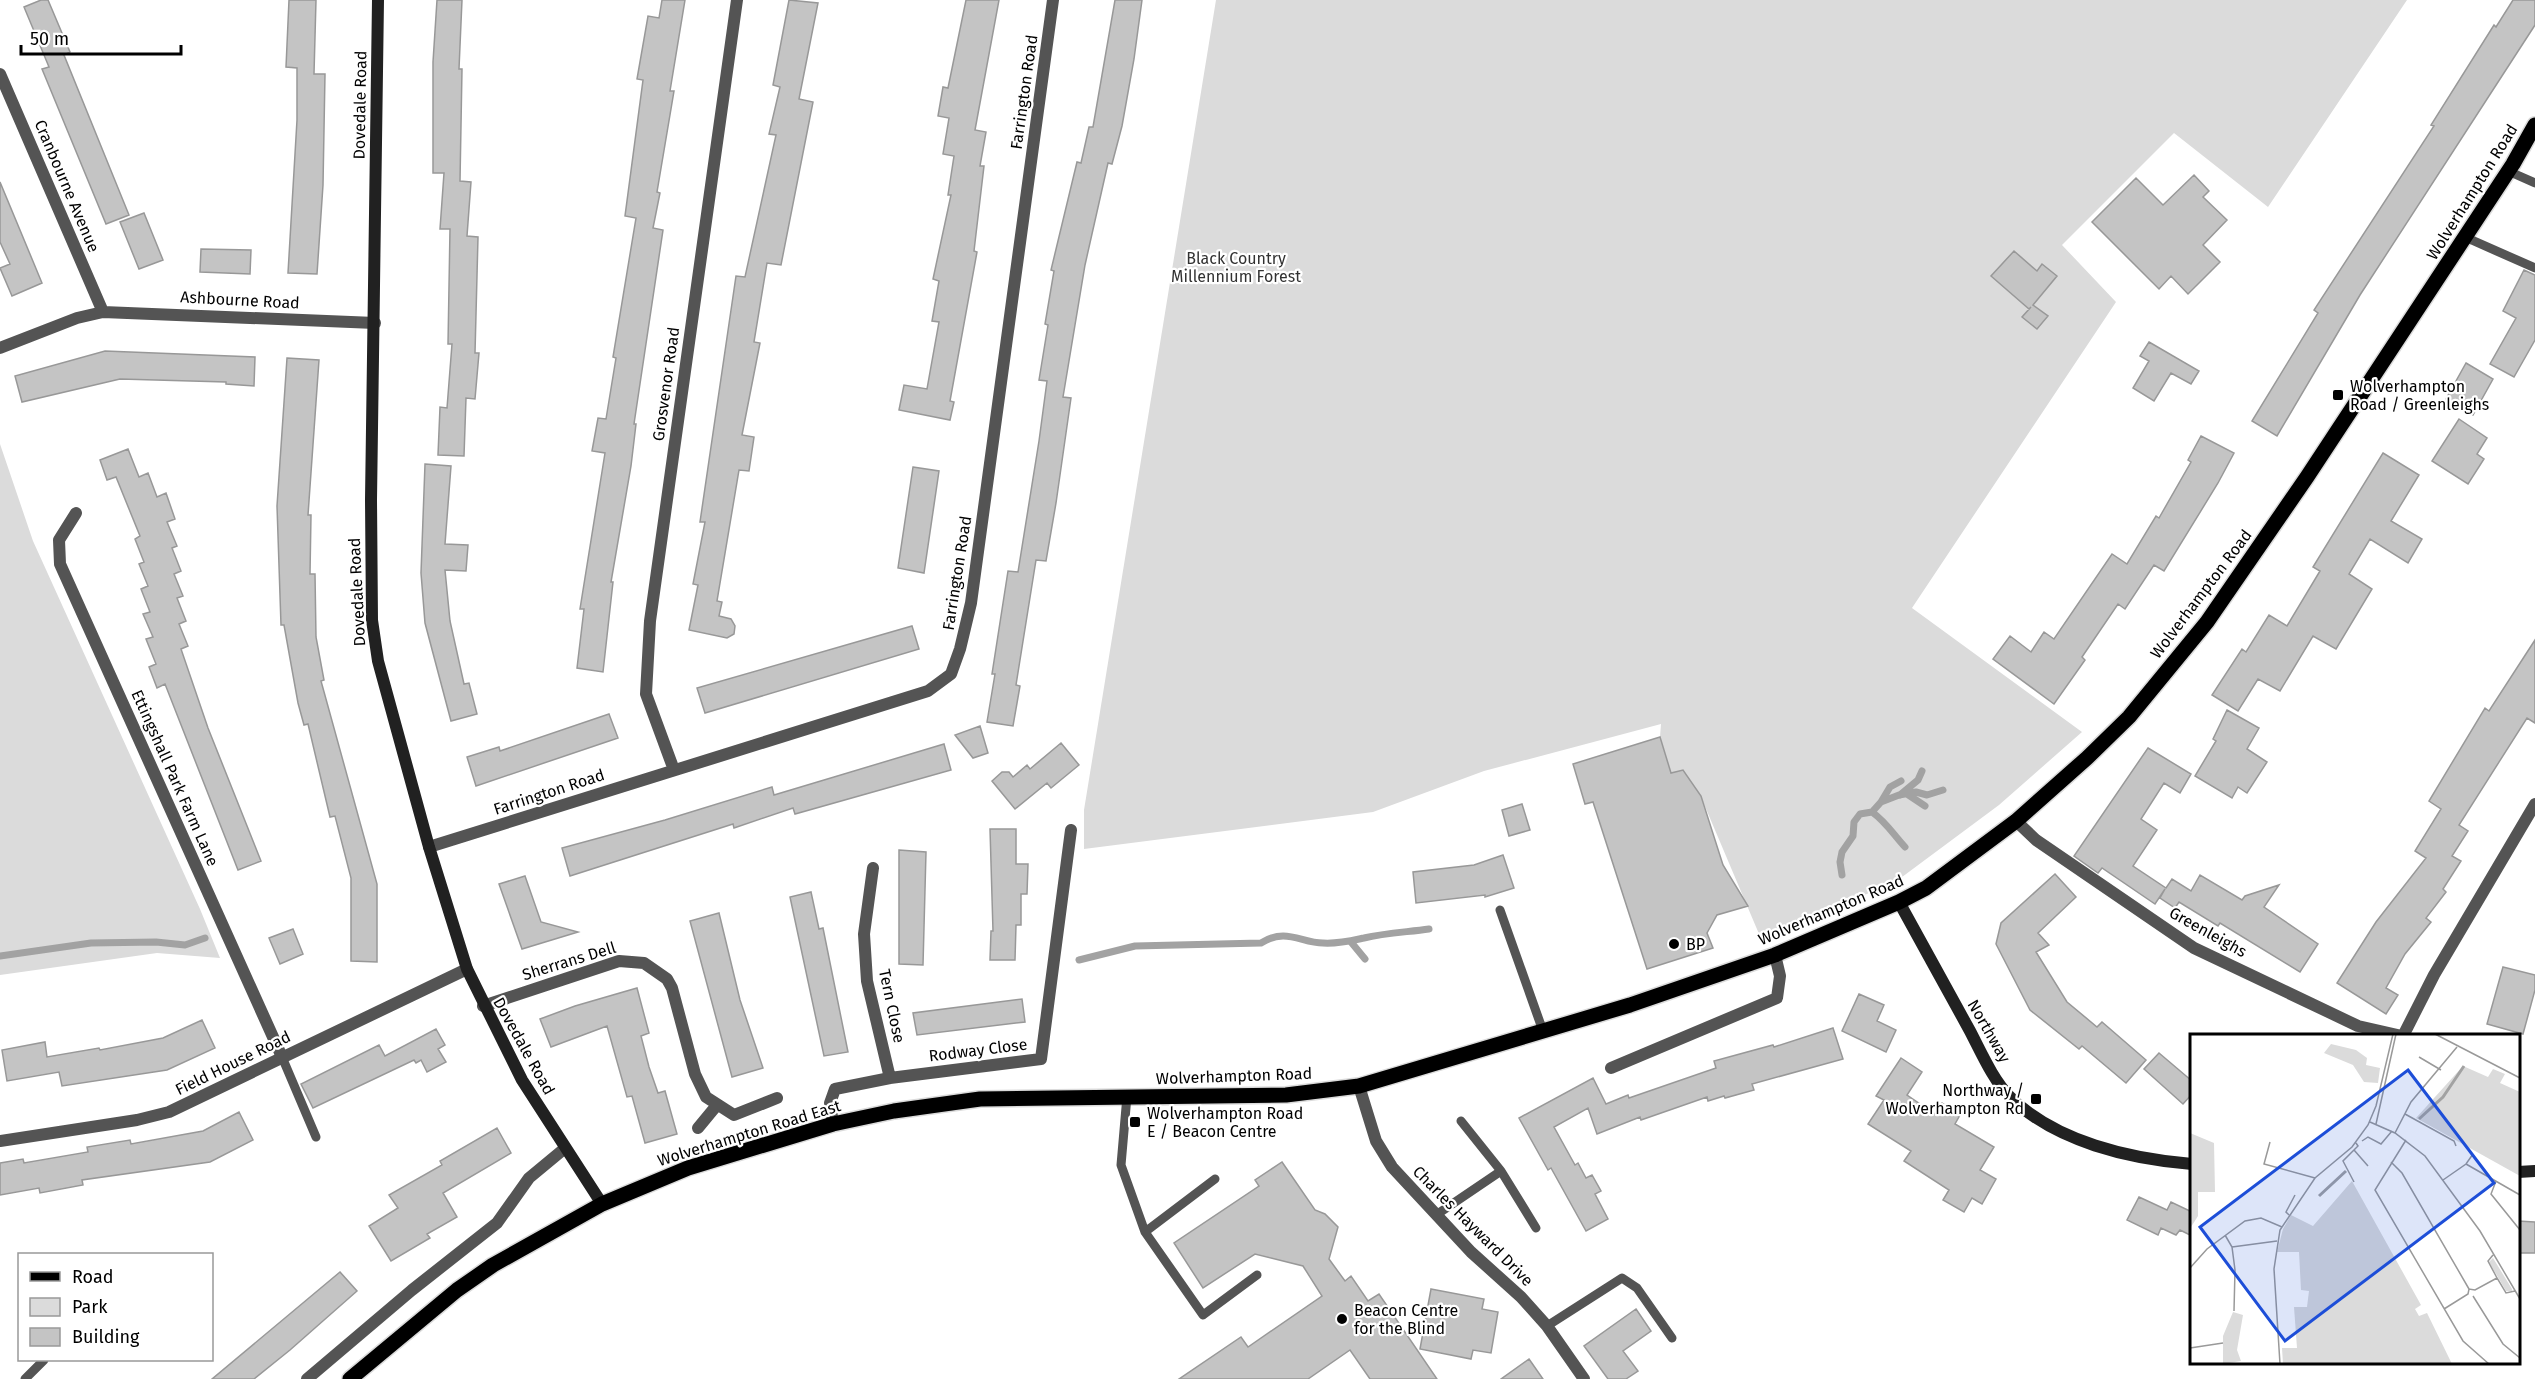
<svg xmlns="http://www.w3.org/2000/svg" width="2535" height="1379" font-family="'Fira Sans',sans-serif">
<rect width="100%" height="100%" fill="#fff"/>
<path fill="#dbdbdb" d="M1216,0h1191l-139,207 -94,-74 -112,112 54,57 -204,306 170,124 -83,73 -101,75 -136,61 -61,-144 -18,-27 -12,3 -11,-36 1,-13 -177,47 -111,41 -289,37v-39z
M0,444l33,97 167,368 20,49 -63,-5 -157,22z"/>
<g fill="none" stroke-linecap="round" stroke-linejoin="round">
<path stroke="#a2a2a2" stroke-width="7" d="M1907,794l18,12
M1900,795l18,-15 4,-9
M1881,802l9,-15 11,-6
M1872,812c14,10 21,22 33,35
M1842,875l-2,-13 2,-10 11,-16 1,-14 6,-8 12,-2 9,-10 18,-7 17,-3 11,3 16,-5
M1351,942l14,17
M0,956l91,-13 65,-1 29,3 20,-7
M1079,960l56,-14 126,-3c25,-16 40,0 62,0 15,1 27,-2 41,-5 21,-5 44,-6 65,-9"/>
</g>
<path fill="#c4c4c4" stroke="#989898" stroke-width="1.5" d="M41,0h7l22,52 -6,3 65,160 -23,9 -64,-155 7,-2 -25,-60z
M289,0h27l-2,74h11l-2,111 -6,89 -29,-1 9,-153v-52l-11,-1z
M437,0h25l-3,69h3l-2,112 11,1 -4,54 11,1 -3,116h4l-4,46 -9,-1 -2,58 -26,-1 2,-48 7,1 5,-64h-4l2,-115h-10l4,-56h-11v-111z
M662,0h23l-15,91h4l-17,101 3,1 -7,35 10,2 -29,194h2l-5,42 -20,116h2l-10,90 -26,-4 7,-59h-4l25,-156 -13,-2 6,-33 8,1 10,-61 -3,-1 23,-139 -11,-2 18,-136 -6,-1 11,-63 11,2z
M789,0l29,3 -19,96 14,3 -32,163 -14,-2 -13,79 6,1 -18,92 12,2 -5,34 -10,-1 -22,131 5,1 -3,14 12,3 4,7 -1,8 -7,4 -38,-8 9,-45 -5,-1 12,-62h-5l36,-246 9,1 31,-142 -7,-1 11,-47 -7,-2z
M966,0h33l-24,130 11,2 -6,34h4l-10,85 3,1 -27,149 4,1 -4,18 -51,-10 5,-25 23,4 12,-67 -7,-1 7,-40 -6,-2 18,-84h-3l6,-39 -11,-2 6,-36 -11,-2 5,-29 5,1z
M1115,0h27l-8,59 -12,67 -10,38 -4,-1 -23,102 -22,132 8,1 -15,105 -10,58 -10,-1 -20,125 4,1 -7,40 -26,-4 8,-48h-3l16,-103 10,1 21,-131 8,-60 -8,-1 9,-55 -3,-1 9,-53 -3,-1 26,-108 4,1 8,-36h4z
M2513,0h22v25l-175,270 -83,141 -25,-15 66,-108 -4,-3 120,-184 -3,-1 63,-100 2,2z
M2194,175l15,16 -6,6 24,23 -24,25 17,17 -32,32 -17,-18 -12,13 -67,-67 44,-44 27,27z
M0,182l42,101 -30,13 -12,-28 10,-4 -10,-22z
M144,213l19,47 -24,9 -19,-47z
M201,249l50,1 -1,24 -50,-2z
M2014,251l23,20 5,-7 15,12 -24,29 15,11 -11,13 -15,-12 9,-10 -2,2 -38,-33z
M2524,270l11,5v65l-21,37 -24,-13 26,-46 -13,-7z
M2149,342l50,29 -8,13 -20,-11 -17,28 -21,-13 16,-27 -9,-5z
M105,351l150,6 -1,29 -28,-2v-2l-106,-3 -98,23 -7,-26z
M287,358l32,2 -11,155h3l-1,59h5l1,63 8,43 -3,1 56,203v78l-26,-1v-83l-16,-62 -5,1 -22,-93 -4,1 -6,-22 -14,-78h-3l-4,-119z
M2466,363l27,16 -20,36 -27,-16z
M2459,419l28,19 -10,16 7,5 -16,25 -36,-23z
M2201,436l33,17 -16,30 -54,88 -10,-6 -29,44 -7,-5 -36,53 3,3 -31,44 -61,-45 17,-23 21,16 13,-20 10,7 58,-85 15,10 29,-48 3,2 32,-56 -3,-2z
M128,449l11,28 9,-4 9,24 9,-4 9,26 -8,3 10,24 -5,2 9,23 -7,3 9,22 -6,2 9,23 -7,3 9,22 -7,3 27,79 53,133 -23,9 -73,-186 -8,4 -8,-21 7,-3 -10,-25 7,-2 -10,-23 7,-2 -9,-23 7,-3 -9,-22 5,-2 -9,-23 5,-3 -24,-59 -9,3 -7,-20z
M2383,453l36,22 -28,46 31,18 -14,24 -38,-24 -21,35 23,15 -36,60 -23,-13 -33,55 -22,-12 -20,32 -26,-16 30,-46 4,3 23,-37 18,11 33,-55 -7,-4z
M425,464l26,2 -6,78 23,1 -2,26 -21,-1 5,51 14,63 5,-1 8,31 -26,7 -26,-98 -4,-50z
M913,467l26,4 -15,102 -26,-5z
M912,626l7,23 -214,64 -8,-25z
M2535,640v83l-8,-5 -68,107 9,6 -16,25 9,5 -18,28 3,3 -20,26 5,4 -26,32 -19,34 12,7 -12,19 -49,-31 39,-61 50,-64 -11,-7 26,-42 -12,-8 56,-93 4,3z
M2227,710l32,18 -12,21 20,13 -20,31 -9,-6 -6,11 -37,-22 21,-35 -3,-2z
M609,714l9,24 -142,48 -9,-29 32,-10 1,4z
M980,726l8,27 -15,5 -18,-23z
M1660,737l11,36 12,-3 18,26 22,69 25,41 -31,9 -10,18 6,15 -66,21 -54,-167 -8,2 -12,-40z
M1061,743l18,22 -28,23 -4,-5 -32,26 -23,-28 10,-9h7l4,5 14,-12 3,4z
M944,744l7,26 -156,44 -2,-6 -59,20 -1,-4 -163,52 -8,-28 103,-28 107,-33 2,8z
M2148,748l43,26 -11,19 -16,-10 -23,36 16,11 -24,36 33,22 6,-9 19,12 9,-16 42,25 3,-4 34,-11 -15,22 54,37 -18,28 -80,-49 -2,3 -39,-24 -4,6 -15,-10 5,-9 -10,15 -53,-36 -4,5 -24,-17z
M1522,804l8,26 -21,6 -7,-26z
M990,829h26v35h12l-1,30h-6v31h-5l-1,35h-25l1,-29h2z
M899,850l27,2 -3,113 -24,-1z
M1503,855l11,33 -29,9v-2l-69,8 -3,-31 61,-7z
M2055,874l21,23 -38,36 11,12 -13,7 31,50 30,25 5,-5 44,38 -20,23 -44,-37 -3,3 -49,-39 -34,-66 5,-21z
M525,876l16,46 37,10 -56,17 -23,-65z
M811,892l8,37 4,-1 25,124 -24,4 -34,-159z
M719,913l21,87 23,68 -31,9 -42,-156z
M293,929l10,25 -23,10 -11,-26z
M2503,967l32,8v15l-12,44 -36,-10z
M637,988l12,45 -8,3 8,31 9,26 7,-2 12,43 -32,9 -13,-47 -5,1 -20,-71 -56,21 -11,-28 35,-13z
M1859,994l25,11 -7,16 19,9 -10,22 -44,-21z
M1022,999l3,23 -108,13 -4,-22z
M202,1020l13,28 -48,22 -105,16 -3,-14 -52,9 -5,-31 43,-8 2,15 52,-9 1,2 63,-12z
M1833,1028l10,31 -91,25 2,6 -29,8 -1,-2 -16,5 -1,-4 -66,23 -1,-3 -43,17 -9,-26 -34,19 21,38 3,-2 8,15 6,-3 9,16 -6,3 13,25 -22,12 -35,-63 -3,2 -29,-52 74,-40 13,26 22,-9 1,3 87,-30 -2,-7 59,-16 1,2z
M436,1029l9,16 -7,4 8,13 -19,10 -6,-12 -5,3 -2,-3 -101,48 -12,-24 78,-39 6,11z
M2159,1053l33,28v13l-9,10 -39,-35z
M1901,1058l21,14 -15,23 28,19 7,-11 18,12 -5,9 39,23 -14,23 16,9 -14,25 -10,-6 -8,14 -21,-12 6,-10 -45,-29 7,-10 -43,-27 16,-24 -8,-4z
M239,1112l14,28 -43,22 -128,18 1,5 -43,8 -1,-5 -39,7v-32l23,-4 1,4 64,-11 -1,-5 43,-7 1,4 72,-13z
M497,1128l14,25 -68,40 14,24 -30,17 3,4 -39,23 -22,-35 29,-18 -9,-13 53,-30 -2,-4z
M1282,1162l33,48 10,4 13,13 -9,32 16,22 6,-5 17,25 11,-7 58,85h-67l-20,-29 -42,29h-129l62,-42 7,10 74,-51 -19,-30 -48,-12 -52,34 -29,-45 85,-57 -4,-6z
M2139,1197l28,13 4,-8 21,10v24l-12,-6 -4,5 -15,-7 -3,7 -31,-15z
M2518,1221l17,1v31h-17z
M340,1272l17,19 -67,59 -36,29h-42z
M1431,1289l53,10 -2,10 16,3 -7,41 -18,-3 -2,9 -51,-10z
M1636,1309l15,22 -28,20 15,20 -12,8h-18l-24,-33z
M1529,1359l14,20h-42z"/>
<g fill="none" stroke-linecap="round" stroke-linejoin="round">
<g stroke="#dbdbdb" stroke-width="18">
<path id="primary" d="M350,1379l107,-89 36,-25 109,-61 86,-36 145,-44 61,-13 86,-12 306,-4 73,-9 271,-81 145,-50 124,-53 27,-14 90,-67 71,-63 42,-41 78,-95 100,-145 206,-313 22,-39"/>
</g>
<path stroke="#545454" stroke-width="9" d="M2508,171l27,12
M2465,237l70,31
M1500,910l43,121
M282,1057l34,80
M1127,1096l-6,69 24,67 58,83 54,-40
M1501,1171l35,57
M1436,1215l65,-44 -40,-50
M1145,1232l70,-53
M1547,1326l75,-48 15,10 35,50
M25,1379l19,-19"/>
<path stroke="#545454" stroke-width="12" d="M0,74l103,238
M0,348l77,-30 26,-6 272,11
M76,513l-17,27 1,24 222,493
M674,770l-28,-76 4,-73 87,-621
M2016,821l20,19 158,108 164,78 44,10
M429,847l499,-156 23,-17 9,-25 11,-46 82,-603
M873,868l-9,66 3,47 23,97
M483,1006l136,-45 25,2 23,16 5,9 23,86 11,23 28,18 43,-17
M2403,1036l31,-61 101,-171
M1611,1068l166,-70 3,-22 -5,-21
M1359,1086l17,55 16,26 79,85 50,45 26,29 37,53
M833,1124l-3,-21 5,-14 55,-11 151,-19 30,-229
M698,1128l19,-23
M0,1141l137,-21 32,-8 298,-143
M307,1379l105,-89 85,-67 32,-45 35,-29"/>
<path stroke="#212121" stroke-width="12" d="M378,0l-7,500 1,120 6,41 51,186 38,122 55,111 80,124
M1899,902c24,43 47,86 71,129 11,21 23,49 40,66 46,45 120,62 182,67
M2518,1172l17,-1"/>
<use href="#primary" stroke="#000" stroke-width="15"/>
</g>
<g fill="#000" stroke="#fff" stroke-width="2">
<rect x="2332" y="389" width="12" height="12" rx="3"/>
<circle cx="1674" cy="944" r="6"/>
<rect x="2030" y="1093" width="12" height="12" rx="3"/>
<rect x="1129" y="1116" width="12" height="12" rx="3"/>
<circle cx="1342" cy="1319" r="6"/>
</g>
<g text-anchor="middle" dominant-baseline="central" stroke-width="4.5" stroke-linejoin="round" paint-order="stroke">
<g font-size="16" fill="#000" stroke="#fff">
<text transform="translate(1024 92) rotate(-82)">Farrington Road</text>
<text transform="translate(360 105) rotate(-89)">Dovedale Road</text>
<text transform="translate(67 186) rotate(67)">Cranbourne Avenue</text>
<text transform="translate(2472 192) rotate(-58)">Wolverhampton Road</text>
<text transform="translate(240 300) rotate(3)">Ashbourne Road</text>
<text transform="translate(666 384) rotate(-82)">Grosvenor Road</text>
<text transform="translate(957 573) rotate(-81)">Farrington Road</text>
<text transform="translate(357 592) rotate(-93)">Dovedale Road</text>
<text transform="translate(2201 594) rotate(-53)">Wolverhampton Road</text>
<text transform="translate(175 778) rotate(66)">Ettingshall Park Farm Lane</text>
<text transform="translate(549 792) rotate(-18)">Farrington Road</text>
<text transform="translate(1831 910) rotate(-23)">Wolverhampton Road</text>
<text transform="translate(2208 932) rotate(29)">Greenleighs</text>
<text transform="translate(569 961) rotate(-17)">Sherrans Dell</text>
<text transform="translate(892 1006) rotate(78)">Tern Close</text>
<text transform="translate(1989 1031) rotate(60)">Northway</text>
<text transform="translate(524 1046) rotate(61)">Dovedale Road</text>
<text transform="translate(978 1050) rotate(-7)">Rodway Close</text>
<text transform="translate(233 1063) rotate(-26)">Field House Road</text>
<text transform="translate(1234 1076) rotate(-2)">Wolverhampton Road</text>
<text transform="translate(749 1133) rotate(-17)">Wolverhampton Road East</text>
<text transform="translate(1473 1226) rotate(45)">Charles Hayward Drive</text>
</g>
<g font-size="16" fill="#323232" stroke="#fff">
<text x="1236" y="258">Black Country<tspan x="1236" dy="18">Millennium Forest</tspan></text>
</g>
<g font-size="16" fill="#000" stroke="#fff" text-anchor="start">
<text x="2350" y="386">Wolverhampton<tspan x="2350" dy="18">Road / Greenleighs</tspan></text>
<text x="1686" y="944">BP</text>
<text x="2024" y="1090" text-anchor="end">Northway /<tspan x="2024" dy="18">Wolverhampton Rd</tspan></text>
<text x="1147" y="1113">Wolverhampton Road<tspan x="1147" dy="18">E / Beacon Centre</tspan></text>
<text x="1354" y="1310">Beacon Centre<tspan x="1354" dy="18">for the Blind</tspan></text>
</g>
</g>
<g transform="translate(2190 1034)">
<rect width="330" height="330" fill="#fff"/>
<path d="M141,10l25,6 11,8 -1,7 14,3 -2,15 -14,-1 -11,-17 -29,-12zM273,32l25,11 5,-8 12,5 -5,9 20,9v84l-104,-58zM0,99l24,10 1,49h-17v24l-7,11 -1,12zM162,147l69,124 -6,4 4,7 8,-3 25,51h-169l-1,-16h15l-3,-41h13l2,-16 -8,-1 -2,-38h-22l6,-23 8,-14 22,11zM303,224l19,31v2h-6l-17,-29zM43,278l10,3 -6,35 4,11 -18,3v-28z" fill="#dbdbdb"/>
<path fill="none" stroke="#a2a2a2" stroke-width="3" d="M229,85l24,-22 21,-31M129,162l27,-25"/>
<path fill="none" stroke="#999" stroke-width="1.5" d="M245,0l85,44M229,23l22,13M215,80l49,27 2,5M180,88l25,11 30,23 55,75 40,68M186,90l20,-90M205,99l16,-31 46,-55M216,106l-31,50 88,151 26,23M172,107l6,-4 13,7 11,-13M80,108l-6,22 51,14M164,116l14,16M201,128l11,11 67,116M276,130l54,31M253,146l23,-16 7,-10M306,147l-5,13 29,36M164,148l-11,-21 15,-15 -2,-3M99,181l-3,-3 9,-17M35,201l7,12 3,23 -1,41M42,213l45,-6M303,221l-5,6 9,17 9,15 9,-2M0,234l17,-19 38,-28 16,-3 21,9M283,262l30,48 17,14M254,275l24,-15 1,-5 6,1 22,-12M0,314l33,-5M90,330l-6,-95 6,-39 35,-52 37,-31 16,-22 8,-19 17,-72"/>
<path fill="#1d4ed8" fill-opacity="0.15" stroke="#1d4ed8" stroke-width="3" d="M218,36l86,113 -209,158 -85,-114z"/>
<rect width="330" height="330" fill="none" stroke="#000" stroke-width="3"/>
</g>
<rect x="18" y="1253" width="195" height="108" fill="#ffffff" stroke="#999999" stroke-width="1.5"/>
<rect x="30" y="1272" width="30" height="9" fill="#000000" stroke="#999999" stroke-width="1.5"/>
<text x="72" y="1283" font-size="18" fill="#000000">Road</text>
<rect x="30" y="1298" width="30" height="18" fill="#dbdbdb" stroke="#999999" stroke-width="1.5"/>
<text x="72" y="1313" font-size="18" fill="#000000">Park</text>
<rect x="30" y="1328" width="30" height="18" fill="#c4c4c4" stroke="#999999" stroke-width="1.5"/>
<text x="72" y="1343" font-size="18" fill="#000000">Building</text>
<path d="M21 45v9h160v-9" fill="none" stroke="#000000" stroke-width="3"/>
<text x="30" y="45" font-size="18" fill="#000000" stroke="#ffffff" stroke-width="4.5" paint-order="stroke">50 m</text>
</svg>
